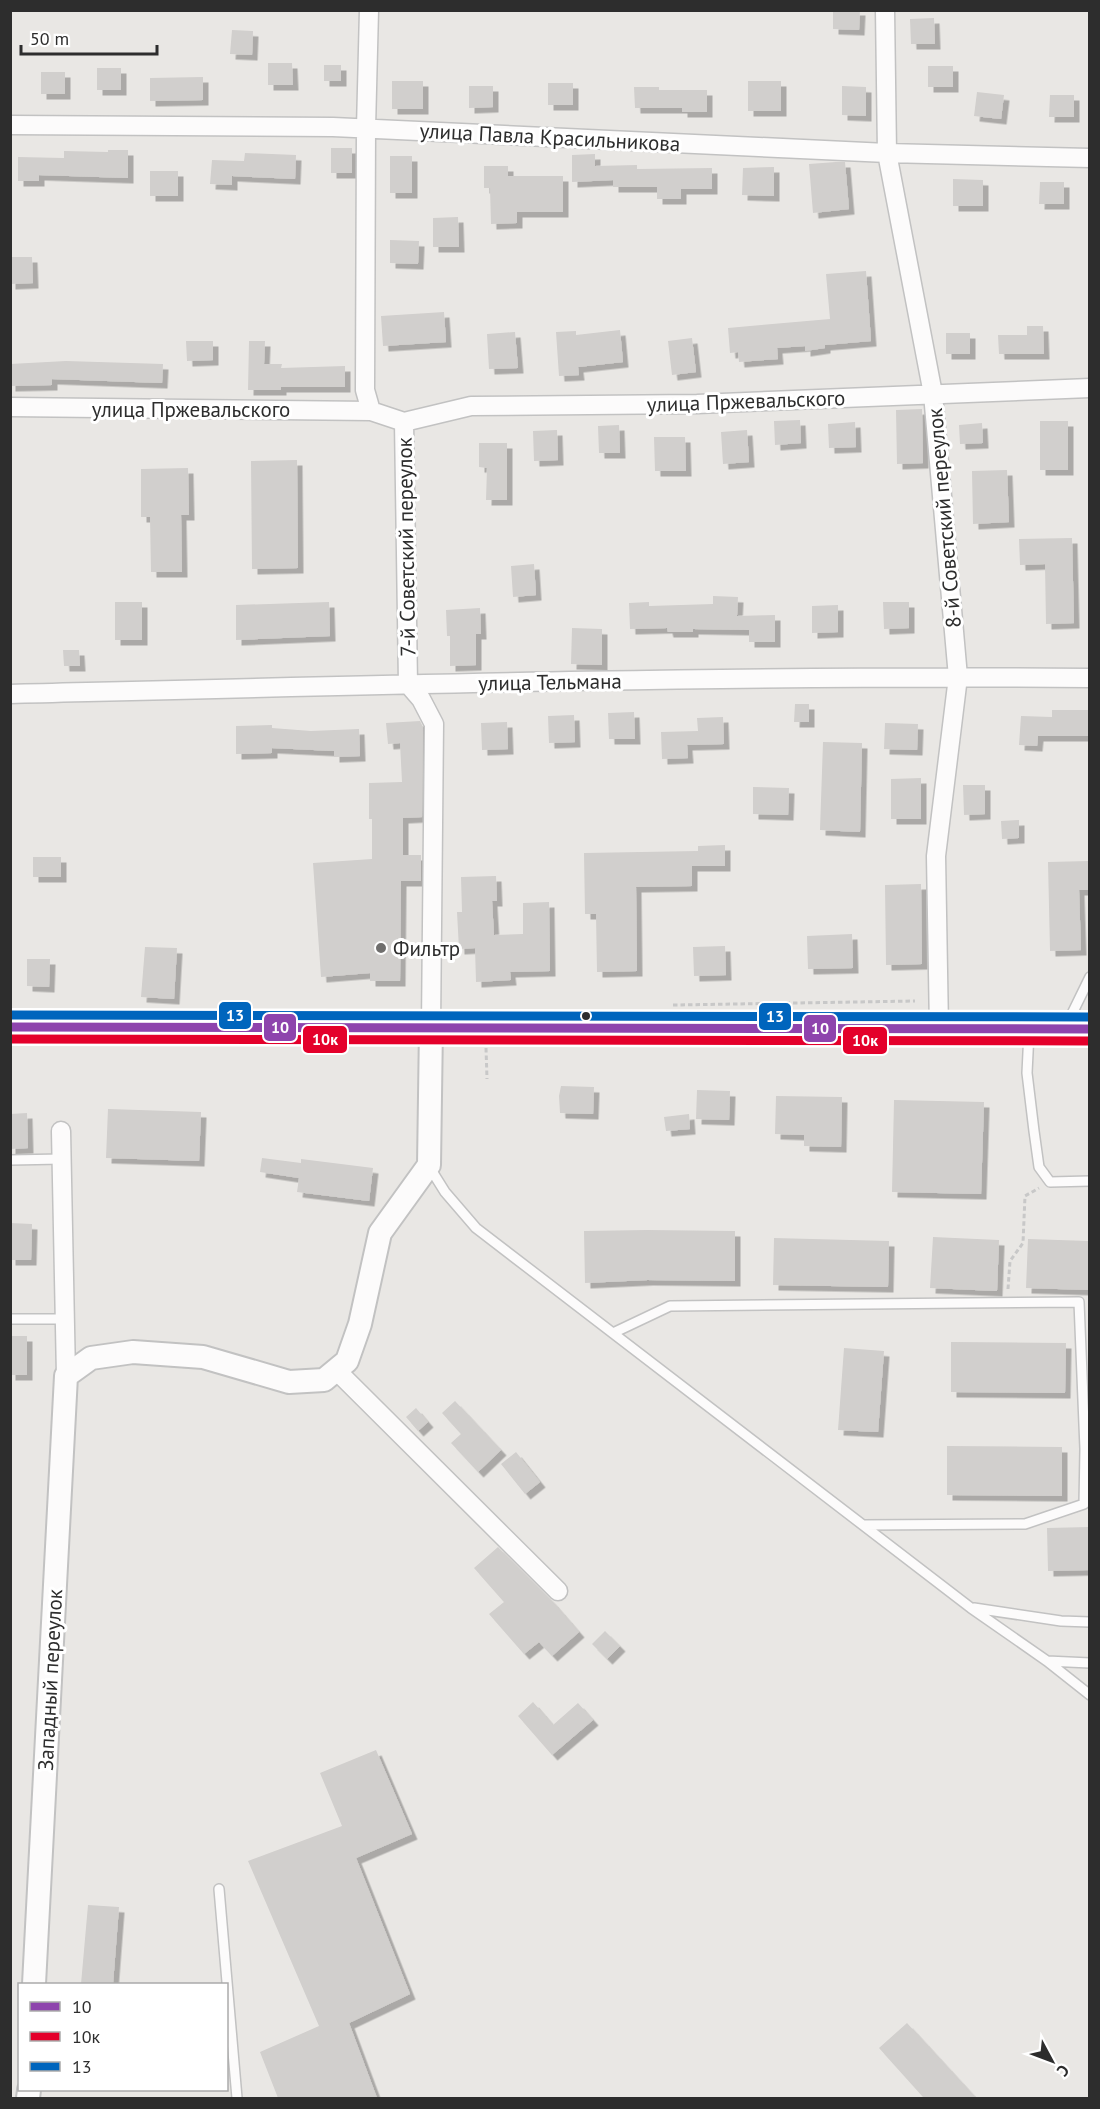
<svg xmlns="http://www.w3.org/2000/svg" width="1100" height="2109" font-family="'PT Sans',sans-serif">
<defs>
<filter id="shadow"><feDropShadow dx="5.5" dy="5.5" stdDeviation="0" flood-color="#0004"/></filter>
</defs>
<rect width="100%" height="100%" fill="#e9e7e4"/>
<path fill="#d1cfcd" filter="url(#shadow)" d="M833,10h27l-1,20 -26,-1z
M934,18l1,26h-24l-1,-25z
M232,30l21,1 -1,24 -22,-1z
M268,63h24l1,22h-25z
M324,65h17v16h-17z
M928,66h25v21h-25z
M97,68h24v22h-24z
M41,72h24v22h-24z
M203,77v23l-53,1v-23z
M392,81h31v28h-31z
M748,81h33v30h-33z
M548,83h25v22h-25z
M469,86h24v21l-24,1z
M842,86l24,1v29l-24,-1z
M634,87h25v3h48v22h-25v-4h-47z
M977,92l27,3 -3,24 -27,-3z
M1050,95h24v22h-25z
M331,148h21v25h-21z
M108,150h20v28l-89,-3v6h-21v-24l46,1v-7l44,1z
M245,153l51,2 -1,24 -63,-3v9l-22,-1 2,-24 32,1z
M595,154v12l42,-1v4l75,-1v21h-31v10h-24v-12h-44v-7l-41,2v-27z
M390,156h22v37h-22z
M836,162h9l4,47 -36,4 -4,-49z
M484,166h24v10h55v36h-46v11l-26,1 -1,-36h-6z
M774,167v29l-32,-1 1,-27z
M150,171h28v25h-28z
M953,179l30,1v26h-30z
M1040,182h24v22h-25z
M458,217l1,30h-26v-29z
M390,240l29,1 -1,23 -28,-1z
M10,257h22l1,26 -23,1z
M866,271l5,70 -46,4v3l-20,3v-5l-28,2 1,11 -39,3 -1,-10 -8,1 -2,-25 102,-9 -4,-45z
M444,312l2,30 -63,4 -2,-30z
M1027,326h16l1,28h-45l-1,-19h29z
M620,330l3,32 -45,5 1,8 -20,1 -3,-44 20,-1v4z
M515,332l3,36 -29,1 -2,-35z
M946,333h24v21h-24z
M692,338l4,34 -24,3 -4,-34z
M186,341h27v19l-26,1z
M249,341h16l-1,23h18l-1,4 64,-2v21h-64v3h-33z
M66,361l97,3 -1,19 -110,-4v6l-42,1v-22z
M922,409l1,54 -26,1 -1,-54z
M800,420l1,23 -26,2 -1,-24z
M1040,421h28v49h-28z
M855,422l1,25 -27,1 -1,-24z
M982,423l1,20 -23,1 -1,-19z
M619,425l1,28h-21l-1,-27z
M557,430l1,30 -24,1 -1,-30z
M747,430l2,32 -26,2 -2,-32z
M654,437h31l1,34h-31z
M479,443h28v57h-21l1,-32 -8,-1z
M297,460l1,108 -46,1 -1,-108z
M188,468l1,47h-8l1,57h-31l-1,-55h-9v-48z
M1007,470l2,52 -36,2 -1,-53z
M1072,538l2,85 -28,1 -1,-60 -25,1 -1,-26z
M534,564l2,31 -23,2 -2,-31z
M713,596l25,1 -1,19 38,-1v27h-26v-12l-56,-1v3h-25l-1,-4 -37,1 -1,-26 20,-1v4l64,-2z
M115,602h27v38h-27z
M329,602l1,34 -94,4v-35z
M883,602h26v26l-25,1z
M838,605v27l-26,1v-27z
M480,608l1,26h-5v31l-26,1v-30h-3l-1,-26z
M572,628l30,1v36l-31,-1z
M63,650h16l1,16h-16z
M795,704h14v18h-15z
M1052,710h37v26h-51l-1,10 -18,-1 2,-29 31,1z
M634,712l1,27h-26l-1,-26z
M574,715l1,27 -26,1 -1,-27z
M723,717l1,27 -37,1 1,13 -26,1 -1,-27 37,-1 -1,-13z
M420,721l3,6 -1,90 -19,1v37h18v26h-20l-1,100h-30v-8l-49,4 -8,-114 59,-4v-40h-3v-36l33,-1 -2,-39 -12,1 -2,-21z
M507,722l1,27 -26,1 -1,-27z
M885,723l33,1 -1,26 -33,-1z
M272,725v3l39,3 48,-2 1,27 -26,1v-6l-62,-3v5l-36,1v-28z
M823,742l39,1 -2,89 -40,-2z
M921,778v41h-30v-40z
M963,785h22v29l-21,1z
M753,787l36,1 -1,27 -35,-1z
M1019,820v18l-17,1 -1,-18z
M725,845v21h-33v20l-56,1 1,84 -40,1 -1,-58h-11l-1,-61 114,-2v-5z
M33,857h28v20h-28z
M1089,861v29h-10l2,60 -31,1 -2,-89z
M496,876l1,25h-5l2,34 29,-1v-31l26,-1 1,69 -40,1 1,8 -35,2 -1,-34 -16,1 -2,-37h5l-1,-35z
M921,884l1,80 -36,1 -1,-80z
M852,934l1,34 -45,1 -1,-33z
M725,946l1,29 -32,1 -1,-29z
M145,947l32,1 -3,51 -33,-2z
M27,959h23l-1,28 -22,-1z
M561,1086l33,1 -1,27 -33,-1 -1,-17z
M697,1090l33,1 -1,29 -33,-1z
M776,1096l66,1 -1,50 -37,-1v-11l-29,-1z
M894,1100l90,2 -3,92 -89,-2z
M108,1109l93,3 -2,49 -93,-3z
M27,1113l1,35 -18,1v-35z
M689,1114l1,15 -24,2 -2,-14z
M262,1158l39,5v-4l72,9 -4,33 -72,-9 2,-14 -39,-6z
M10,1223l22,1 -1,36h-21z
M647,1230l88,1v50l-87,-1 -63,3 -1,-52z
M933,1237l66,3 -2,51 -67,-3z
M774,1238l115,3 -1,46 -115,-2z
M1028,1239l61,2v49l-63,-2z
M10,1336h17v39h-17z
M951,1342l115,1 -1,50 -114,-1z
M844,1348l40,3 -6,81 -40,-2z
M455,1401l46,49 -23,22 -27,-29 10,-9 -19,-21z
M416,1408l12,14 -10,9 -12,-14z
M947,1446l115,1v49l-115,-1z
M516,1452l24,30 -15,12 -24,-30z
M1089,1527v43l-41,1 -1,-43z
M498,1547l53,53 28,32 -27,24 -13,-14 -15,12 -35,-40 15,-12 -30,-34z
M605,1631l15,15 -13,13 -15,-15z
M533,1702l20,23 25,-22 15,17 -41,35 -34,-39z
M376,1750l36,84 -56,24 54,136 -61,29 28,75h-99l-18,-46 59,-26 -71,-165 94,-35 -22,-53z
M88,1905l31,2 -6,77h-32z
M907,2023l69,75h-52l-45,-50z"/>
<g fill="none" stroke-linecap="round" stroke-linejoin="round">
<g stroke="#c2c2c2" stroke-width="12">
<path id="service" d="M1066,1026l24,-49
M1029,1032l-2,41 7,58 5,36 11,15 40,-1
M10,1160l52,-1
M430,1168l15,24 31,36 495,380 76,53 43,34
M10,1319h55
M613,1333l57,-27 409,-4 6,147 5,-3
M864,1525l161,-1 59,-20 1,-55
M974,1608l87,13 29,1
M1047,1661l43,2
M219,1889l18,209"/>
</g>
<g stroke="#c2c2c2" stroke-width="21">
<path id="minor" d="M369,10l-3,118 -1,262 6,21 33,11 4,262 13,15 13,25 -3,303
M885,10l2,143 46,241 25,283 -22,179 3,173
M10,125l323,2 554,26 203,5
M10,407l361,4
M404,422l67,-16 226,-2 393,-16
M10,694c360,-9 720,-19 1080,-16
M61,1131l5,245
M336,1370l222,221"/>
</g>
<g stroke="#c2c2c2" stroke-width="26">
<path id="tertiary" d="M34,1984l32,-608 25,-18 42,-6 70,5 86,25 35,-2 23,-19 13,-37 20,-91 49,-68 2,-138
M28,2098l1,-8"/>
</g>
<g stroke="#c2c2c2" stroke-width="28">
<path id="secondary" d="M10,1027l1080,2"/>
</g>
<path stroke="#c8c8c8" stroke-width="3" stroke-dasharray="4.5 3" stroke-linecap="butt" d="M673,1005l242,-4
M486,1048l1,31
M1008,1289l2,-28 13,-18 2,-47 14,-8"/>
<use href="#service" stroke="#fcfbfb" stroke-width="9"/>
<use href="#minor" stroke="#fcfbfb" stroke-width="18"/>
<use href="#tertiary" stroke="#fcfbfb" stroke-width="22"/>
<use href="#secondary" stroke="#fcfbfb" stroke-width="26"/>
<g stroke="#fff" stroke-width="14">
<path id="bus-1" d="M10,1027l1080,2"/>
</g>
<g stroke="#fff" stroke-width="14">
<path id="bus-2" d="M10,1039l1080,2"/>
</g>
<g stroke="#fff" stroke-width="14">
<path id="bus-3" d="M10,1015l1080,2"/>
</g>
<use href="#bus-1" stroke="#8e44ad" stroke-width="9"/>
<use href="#bus-2" stroke="#e4002b" stroke-width="9"/>
<use href="#bus-3" stroke="#0065bd" stroke-width="9"/>
</g>
<circle fill="#6f6e6d" stroke="#fff" stroke-width="2" cx="381" cy="948" r="6"/>
<circle fill="#2d2d2d" stroke="#fff" stroke-width="2" cx="586" cy="1016" r="5"/>
<g text-anchor="middle" dominant-baseline="central" stroke-width="6" stroke-linejoin="round" paint-order="stroke">
<g font-size="21" fill="#2d2d2d" stroke="#fff">
<text transform="translate(550 137) rotate(3)">улица Павла Красильникова</text>
<text transform="translate(746 401) rotate(-2)">улица Пржевальского</text>
<text x="191" y="409">улица Пржевальского</text>
<text transform="translate(944 518) rotate(-95)">8-й Советский переулок</text>
<text transform="translate(406 547) rotate(-91)">7-й Советский переулок</text>
<text transform="translate(550 682) rotate(-1)">улица Тельмана</text>
<text transform="translate(50 1680) rotate(-87)">Западный переулок</text>
</g>
<g font-size="21" fill="#2d2d2d" stroke="#fff" text-anchor="start">
<text x="393" y="948">Фильтр</text>
</g>
</g>
<g stroke="#fff" stroke-width="2">
<rect x="218" y="1001" width="34" height="29" rx="6" fill="#0065bd"/>
<rect x="758" y="1002" width="34" height="29" rx="6" fill="#0065bd"/>
<rect x="263" y="1013" width="34" height="29" rx="6" fill="#8e44ad"/>
<rect x="803" y="1014" width="34" height="29" rx="6" fill="#8e44ad"/>
<rect x="302" y="1025" width="46" height="29" rx="6" fill="#e4002b"/>
<rect x="842" y="1026" width="46" height="29" rx="6" fill="#e4002b"/>
</g>
<g font-size="16" text-anchor="middle" font-weight="bold" fill="#fff">
<text x="235" y="1021">13</text>
<text x="775" y="1022">13</text>
<text x="280" y="1033">10</text>
<text x="820" y="1034">10</text>
<text x="325" y="1045">10к</text>
<text x="865" y="1046">10к</text>
</g>
<rect width="1100" height="2109" fill="none" stroke="#2d2d2d" stroke-width="24"/>
<rect x="18" y="1983" width="210" height="108" fill="#ffffff" stroke="#ababab" stroke-width="1.5"/>
<rect x="30" y="2002" width="30" height="9" fill="#8e44ad" stroke="#ababab" stroke-width="1.5"/>
<text x="72" y="2013" font-size="18" fill="#2d2d2d">10</text>
<rect x="30" y="2032" width="30" height="9" fill="#e4002b" stroke="#ababab" stroke-width="1.5"/>
<text x="72" y="2043" font-size="18" fill="#2d2d2d">10к</text>
<rect x="30" y="2062" width="30" height="9" fill="#0065bd" stroke="#ababab" stroke-width="1.5"/>
<text x="72" y="2073" font-size="18" fill="#2d2d2d">13</text>
<g transform="translate(1052 2061) rotate(131)" stroke="#ffffff" stroke-width="4.5" paint-order="stroke">
<path d="M0-4.5L10 22L0 15L-10 22Z" fill="#2d2d2d"/>
<text y="-9" font-size="16" font-weight="bold" text-anchor="middle" fill="#2d2d2d">С</text>
</g>
<path d="M21 45v9h136v-9" fill="none" stroke="#2d2d2d" stroke-width="3"/>
<text x="30" y="45" font-size="18" fill="#2d2d2d" stroke="#ffffff" stroke-width="4.5" paint-order="stroke">50 m</text>
</svg>
